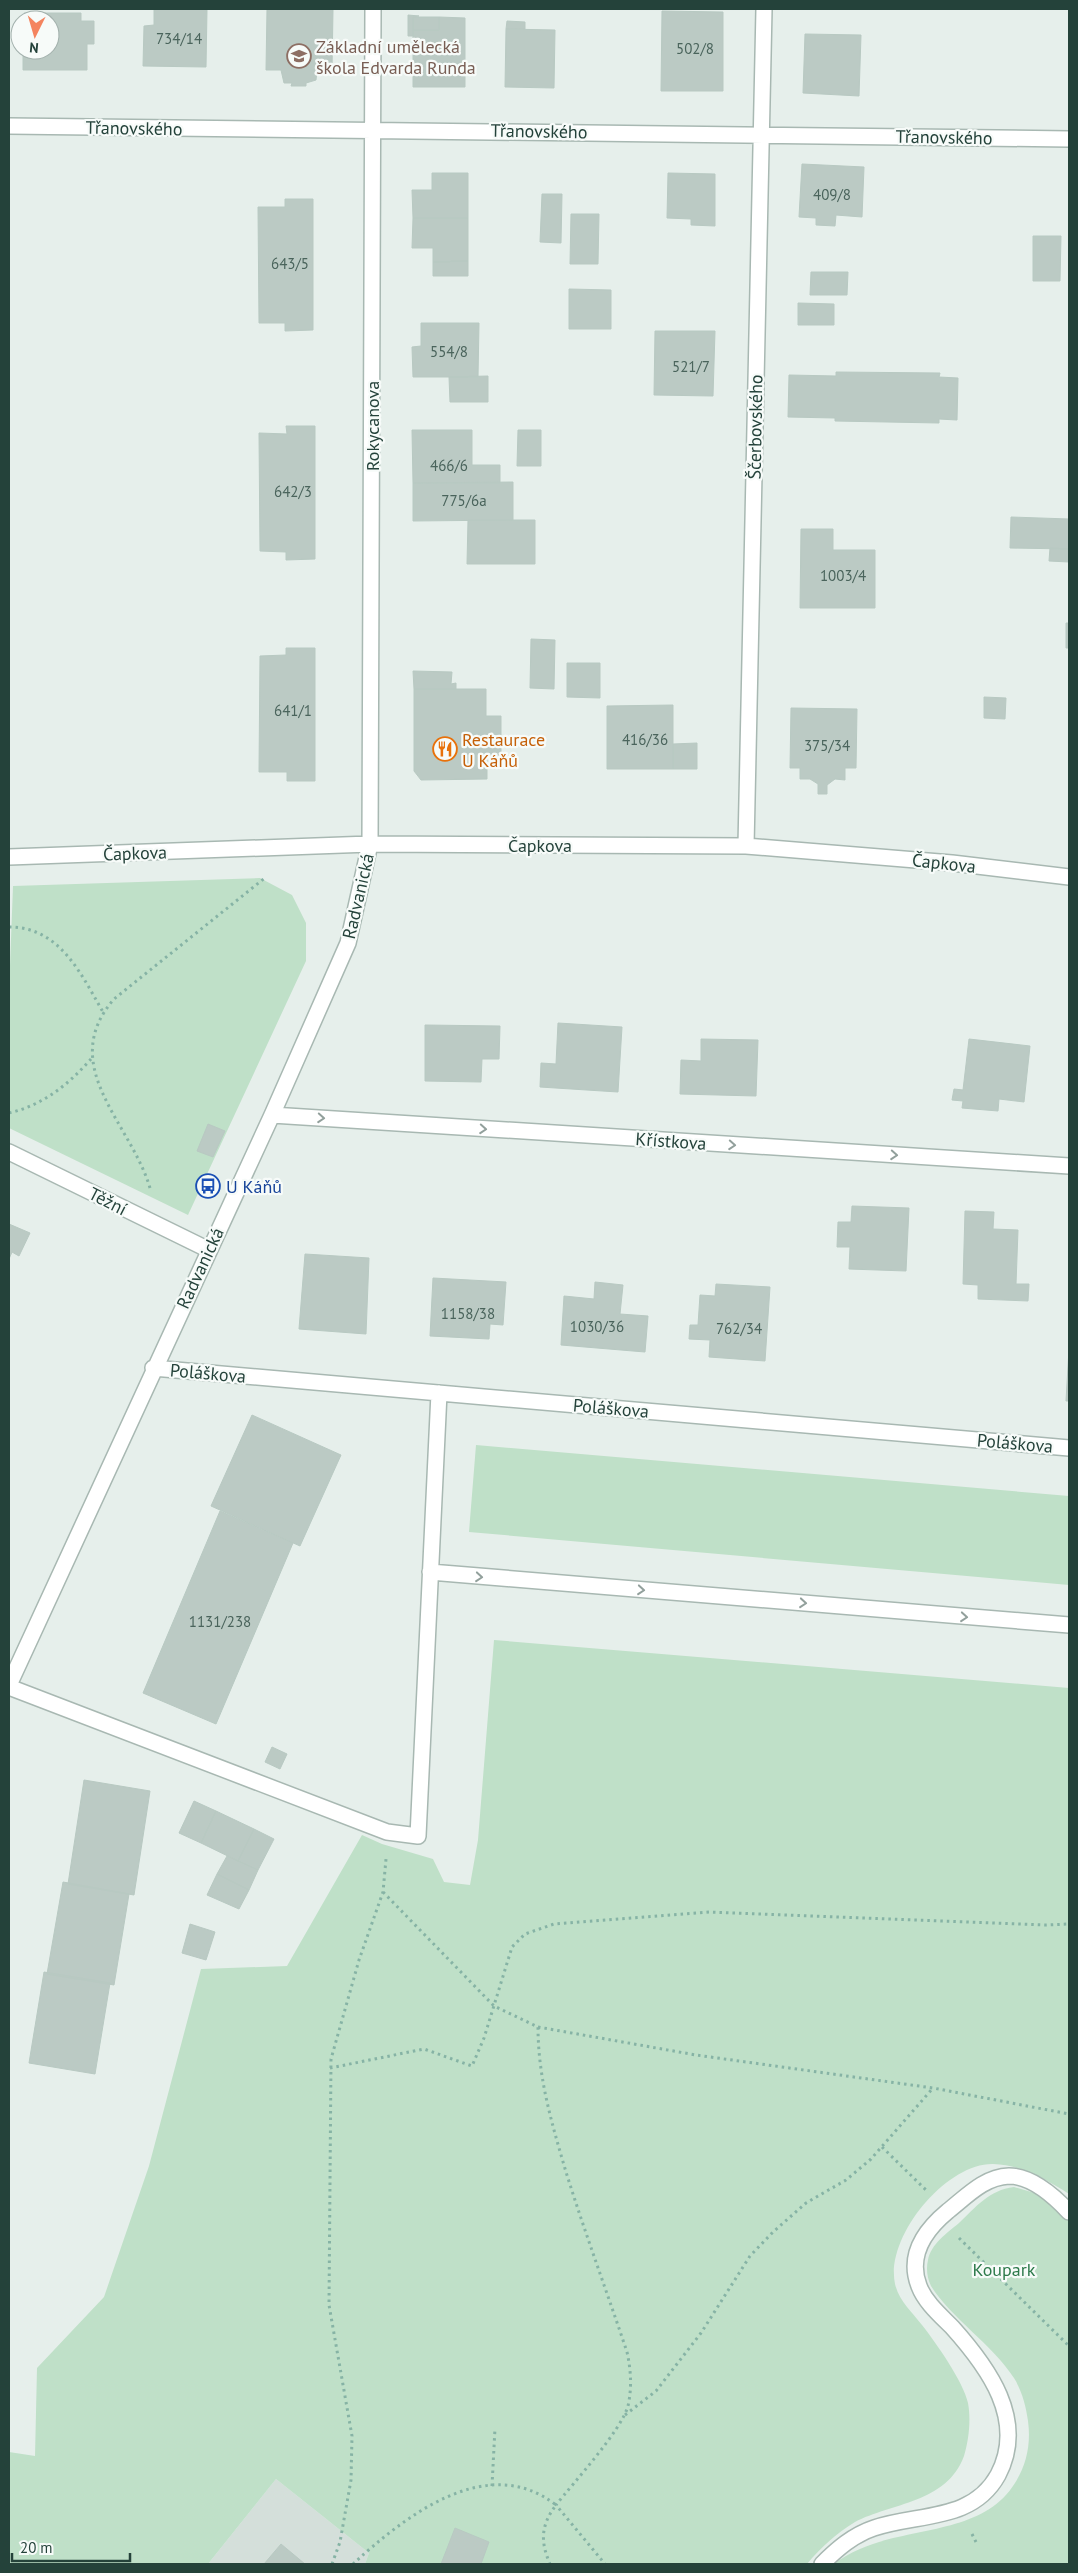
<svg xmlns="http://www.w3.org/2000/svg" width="1078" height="2573" font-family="'PT Sans',sans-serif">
<rect width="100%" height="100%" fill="#e6efeb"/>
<path fill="#d4dfda" d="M276,2479l93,74 -4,11h-157z"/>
<path fill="#bfe0c8" d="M260,878l32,17 14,28v38l-118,254 -179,-87v-136l4,-106z
M476,1445l593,51v89l-600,-53z
M494,1640l575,48v506c-24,-15 -47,-29 -76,-30 -47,-1 -108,73 -98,120 4,17 17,28 27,41 14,18 41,56 46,78 3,16 1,37 -4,53 -17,47 -73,47 -109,66 -18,11 -35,26 -48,42h-442l4,-11 -93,-74 -68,85h-199v-112l26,4 2,-88 67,-71 45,-131 52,-197 86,-3 75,-131 20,9 51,15 11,23 26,3 8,-45z
M1014,2187l24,7 31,27v343h-235c55,-43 144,-21 181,-81 12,-19 16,-40 13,-62 -2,-15 -6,-30 -14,-43 -21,-33 -63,-60 -83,-92 -4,-8 -5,-18 -3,-26 3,-16 19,-27 31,-37 17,-16 30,-33 55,-36z"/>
<path fill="#bbcac4" stroke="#b8c9c2" d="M154,9h53l-1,58 -63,-1 1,-40 10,-1z
M267,9h66l-1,61h-15l-1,10 -10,3v3h-15l1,-3h-8l-3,-13h-15z
M662,11l61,1v79h-62z
M24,13h57v8h13v23h-7v26h-64v-20h27v-30h-26z
M408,15l11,1 -6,1v19h-5z
M413,17h26v13h-26z
M439,17l26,1v69h-52v-57h26z
M507,21l18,1v7h-19z
M506,29l49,1 -1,58 -49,-1z
M805,34l56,1 -2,61 -56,-3z
M802,164l62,3 -2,50 -26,-2 -1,11 -19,-1v-7l-17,-1z
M432,173h36v45h-55l-1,-28h20z
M668,173l47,1v52l-24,-1v-6l-24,-1z
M542,194h20l-1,49 -21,-1z
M285,199h28v131l-28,1v-8h-26l-1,-116h27z
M571,214h28l-1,50h-28z
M413,218h55v43l-35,1v-14h-21z
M1033,236h28l-1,45h-27z
M468,261v15h-35v-14z
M811,272h37l-1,23h-37z
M569,289l42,1v39h-42z
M798,303l36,1v21h-36z
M421,323h58l-1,54h-65l-1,-30 9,-1z
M655,331h60l-2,65 -59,-1z
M836,372l104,1 -1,4 19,1 -1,42 -18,-1v4l-104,-2v-3l-47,-1 1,-42 47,1z
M488,376v26h-38l-1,-25z
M286,426h29v133l-29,1v-8l-26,-1 -1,-118 28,1z
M412,430h60v35h28v18h-87z
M518,430h23v36h-24z
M513,482v38l-100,1v-38z
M1011,517l58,2v30l-59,-1z
M468,520h67v44h-68z
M801,529h32v21h42v58h-75z
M1050,548l19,1v13l-20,-1z
M1066,623h3v25h-3z
M531,639l24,1 -1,49 -24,-1z
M286,648h29v133h-28v-9h-28l1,-116 26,-1z
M567,663h33v35l-33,-1z
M413,671l39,1 -1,12 5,-1v6h-42z
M414,689h72v27h15v39h-14v24l-66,1 -7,-9z
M984,697l22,1 -1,21 -21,-1z
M673,705v64h-66v-63z
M791,708l66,1 -1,59h-11v12l-10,-1 -8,6v9h-9v-10l-8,-5h-10v-11h-10z
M697,743v26h-24v-25z
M558,1023l64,4 -4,65 -78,-5 1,-24 15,1z
M425,1025l75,1 -1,33h-17l-1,23 -56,-1z
M701,1039l57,1 -2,56 -76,-2 1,-34 20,1z
M969,1039l61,7 -6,56 -25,-3 -1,12 -36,-3 1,-7 -11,-1 2,-11 9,1z
M208,1124l17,7 -12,26 -16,-6z
M852,1206l57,2 -3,63 -57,-2 1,-22h-13l1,-25h13z
M965,1211l29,1 -1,17 25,1 -2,54h13l-1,17 -50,-2v-14l-15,-1z
M9,1224l21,9 -11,23 -7,-4 -3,7z
M305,1254l64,4 -3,76 -67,-5z
M433,1278l73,4 -3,43 -13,-1 -1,15 -59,-3z
M595,1282l28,3 -3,29 28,2 -3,36 -84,-7 3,-49 30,3z
M716,1284l54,3 -5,74 -56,-4 1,-17 -21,-1 1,-14h8l2,-30 15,1z
M1069,1349v52h-3z
M252,1415l89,40 -41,91 -89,-40z
M220,1511l73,32 -77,181 -73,-31z
M272,1747l15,7 -7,15 -15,-7z
M84,1780l66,11 -16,104 -66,-11z
M194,1801l22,10 -15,32 -22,-10z
M216,1811l38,18 -16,32 -37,-18z
M254,1829l20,10 -16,31 -20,-9z
M227,1856l31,14 -9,20 -32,-16z
M217,1874l32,16 -10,19 -32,-14z
M63,1882l66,12 -15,91 -67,-11z
M190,1924l25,8 -9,28 -24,-7z
M44,1972l66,11 -15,91 -66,-11z
M455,2528l34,14 -8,22h-40z
M281,2544l24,20h-41z"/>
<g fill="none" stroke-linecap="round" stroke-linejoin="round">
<g stroke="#a8b8b2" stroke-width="18">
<path id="minor" d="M9,126l1060,13
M746,846l18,-837
M9,857l361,-13 376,2 206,17 117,14
M272,1115l797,51
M9,1152l200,98
M153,1368l916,80
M430,1572l639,53
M9,1685l263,-570 76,-172 22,-99 3,-835
M9,1687l378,145 31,4 21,-443
M822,2564c15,-15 31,-29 52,-36 44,-15 98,-6 124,-53 29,-55 -10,-108 -46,-148 -12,-12 -27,-25 -33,-41 -12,-31 6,-56 29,-75 19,-15 36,-34 61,-35 23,0 45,20 60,36"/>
</g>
<path stroke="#86b3a5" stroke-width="3" stroke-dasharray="2.5 4" stroke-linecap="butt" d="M9,927c51,0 72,47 94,85
M9,1113c34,-8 59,-28 82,-54
M150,1188c-19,-65 -94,-122 -36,-189l152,-122
M383,1892l111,114 44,21c0,51 14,97 28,145 19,61 41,120 61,180 4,18 5,36 1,54 -7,25 -54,76 -72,99l49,59
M538,2027l158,28 237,33 136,26
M330,2068l94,-19 48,17 12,-28 28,-91 13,-13 29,-10 155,-12 337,13 23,-1
M882,2147l46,45
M959,2238l110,108
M625,2415l31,-24 45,-58 49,-77 23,-24 33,-29 40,-23 25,-21 62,-71
M492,2486l3,-58
M972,2534l4,8
M332,2564l8,-22 11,-62 1,-44 -23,-131 2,-246 28,-99 24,-68 3,-33
M353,2564c51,-47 134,-113 203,-59 -15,20 -16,36 -6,59"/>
<use href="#minor" stroke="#fff" stroke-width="15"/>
</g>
<defs><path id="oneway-chevron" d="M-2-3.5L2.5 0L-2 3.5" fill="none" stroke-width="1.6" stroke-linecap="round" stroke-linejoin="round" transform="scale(1.25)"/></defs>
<g stroke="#92a09c">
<use href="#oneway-chevron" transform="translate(321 1118) rotate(4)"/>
<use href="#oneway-chevron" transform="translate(483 1129) rotate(4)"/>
<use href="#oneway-chevron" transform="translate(732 1145) rotate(4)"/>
<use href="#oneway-chevron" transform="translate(894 1155) rotate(4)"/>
<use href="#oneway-chevron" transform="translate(479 1577) rotate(5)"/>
<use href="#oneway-chevron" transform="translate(641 1590) rotate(5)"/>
<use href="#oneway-chevron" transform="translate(803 1603) rotate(5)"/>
<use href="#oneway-chevron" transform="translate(964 1617) rotate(5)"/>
</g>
<defs>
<g id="school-ring" transform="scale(1.25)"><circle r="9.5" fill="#f7fbf9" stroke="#8d6e63" stroke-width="1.5"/><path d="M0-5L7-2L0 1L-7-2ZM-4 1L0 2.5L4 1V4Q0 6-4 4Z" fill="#8d6e63"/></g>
<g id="restaurant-ring" transform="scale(1.25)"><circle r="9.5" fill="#f7fbf9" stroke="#e8710a" stroke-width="1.5"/><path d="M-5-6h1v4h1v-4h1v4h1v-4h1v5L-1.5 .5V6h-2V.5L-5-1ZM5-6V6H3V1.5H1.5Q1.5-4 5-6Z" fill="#e8710a"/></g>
<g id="bus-ring" transform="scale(1.25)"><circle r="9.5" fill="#f7fbf9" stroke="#1a4fb4" stroke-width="1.5"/><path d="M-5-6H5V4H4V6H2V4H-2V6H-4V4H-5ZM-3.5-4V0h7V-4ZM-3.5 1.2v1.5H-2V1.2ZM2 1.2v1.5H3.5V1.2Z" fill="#1a4fb4"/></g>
</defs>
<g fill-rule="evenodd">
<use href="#school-ring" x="299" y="56"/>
<use href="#restaurant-ring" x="445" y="749"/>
<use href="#bus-ring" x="208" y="1186"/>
</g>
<g text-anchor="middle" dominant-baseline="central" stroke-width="4.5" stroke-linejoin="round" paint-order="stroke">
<g font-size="15" fill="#4a645c">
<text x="179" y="38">734/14</text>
<text x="695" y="48">502/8</text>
<text x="832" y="194">409/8</text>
<text x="290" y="263">643/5</text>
<text x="449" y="351">554/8</text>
<text x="691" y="366">521/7</text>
<text x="449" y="465">466/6</text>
<text x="293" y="491">642/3</text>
<text x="464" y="500">775/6a</text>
<text x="843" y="575">1003/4</text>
<text x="293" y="710">641/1</text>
<text x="645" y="739">416/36</text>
<text x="827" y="745">375/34</text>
<text x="468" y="1313">1158/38</text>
<text x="597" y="1326">1030/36</text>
<text x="739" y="1328">762/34</text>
<text x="220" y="1621">1131/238</text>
</g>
<g font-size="18" fill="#785e54" stroke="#f7fbf9" text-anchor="start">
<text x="316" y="46">Základní umělecká<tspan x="316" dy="21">škola Edvarda Runda</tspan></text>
</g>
<g font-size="18" fill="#24423a" stroke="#f7fbf9">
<text transform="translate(134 128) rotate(1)">Třanovského</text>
<text transform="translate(539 131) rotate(1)">Třanovského</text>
<text transform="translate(944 137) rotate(1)">Třanovského</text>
<text transform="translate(372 426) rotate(-90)">Rokycanova</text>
<text transform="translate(755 427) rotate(-89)">Ščerbovského</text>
<text x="540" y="845">Čapkova</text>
<text transform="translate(135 853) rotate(-2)">Čapkova</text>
<text transform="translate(944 863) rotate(6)">Čapkova</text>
<text transform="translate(358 896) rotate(-77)">Radvanická</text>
<text transform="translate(671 1141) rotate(4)">Křístkova</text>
<text transform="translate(108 1201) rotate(27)">Těžní</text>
<text transform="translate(200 1268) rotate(-65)">Radvanická</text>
<text transform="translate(208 1373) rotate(5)">Poláškova</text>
<text transform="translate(611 1408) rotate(5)">Poláškova</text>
<text transform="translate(1015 1443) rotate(5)">Poláškova</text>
</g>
<g font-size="18" fill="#c56008" stroke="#f7fbf9" text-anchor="start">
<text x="462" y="739">Restaurace<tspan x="462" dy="21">U Káňů</tspan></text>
</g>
<g font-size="18" fill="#164399" stroke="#f7fbf9" text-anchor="start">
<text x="226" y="1186">U Káňů</text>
</g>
<g font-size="18" fill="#2d7a4b" stroke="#f7fbf9">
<text x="1004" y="2269">Koupark</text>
</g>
</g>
<rect width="1078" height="2573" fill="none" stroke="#24423a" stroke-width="20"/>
<g transform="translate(35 35) rotate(185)"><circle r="24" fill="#f7fbf9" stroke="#a3b1ad"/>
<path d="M0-4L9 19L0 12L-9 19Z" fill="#f4845f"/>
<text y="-8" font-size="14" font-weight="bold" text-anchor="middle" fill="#24423a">N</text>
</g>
<path d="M12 2553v8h118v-8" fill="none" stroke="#24423a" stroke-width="2.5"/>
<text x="20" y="2553" font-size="15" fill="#24423a" stroke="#f7fbf9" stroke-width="4" paint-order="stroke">20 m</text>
</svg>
